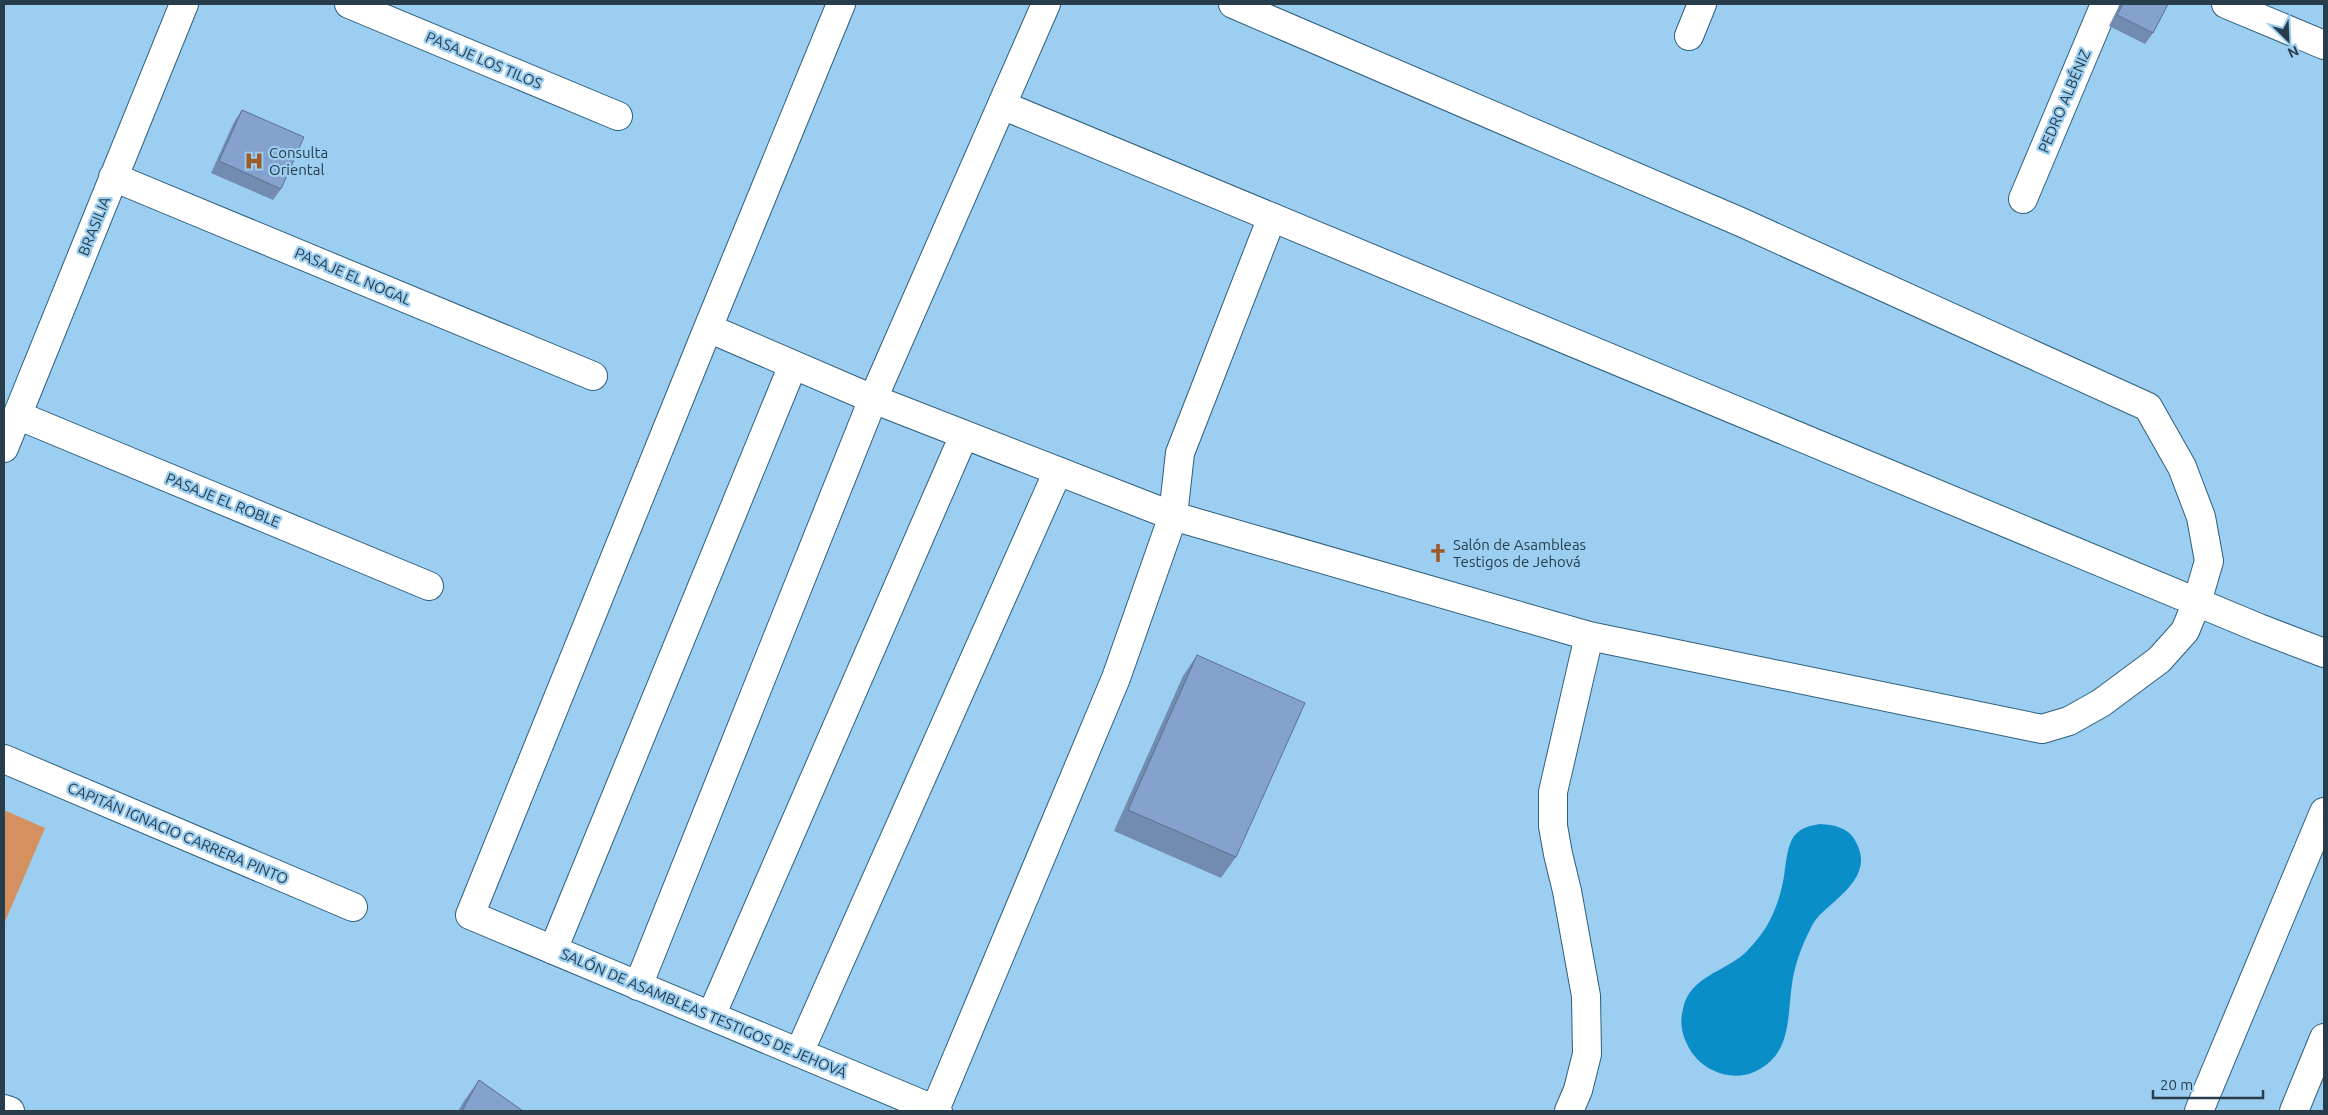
<svg xmlns="http://www.w3.org/2000/svg" width="2328" height="1115" font-family="Ubuntu,sans-serif">
<rect width="100%" height="100%" fill="#9bcef0"/>
<path fill="#d4915f" d="M4,810l41,18 -41,96z"/>
<path fill="#0a8ec8" d="M1820,824c16,1 30,4 37,20 16,33 -20,53 -39,73 -6,6 -9,16 -13,23 -6,14 -11,29 -13,44 -5,34 0,71 -38,88 -11,5 -25,5 -37,0 -14,-5 -25,-16 -31,-30 -5,-11 -6,-21 -3,-33 6,-32 41,-37 62,-56 10,-10 19,-21 25,-33 8,-15 13,-34 15,-51 4,-26 5,-41 35,-45z"/>
<g fill="none" stroke-linecap="round" stroke-linejoin="round">
<g stroke="#2e5f7c" stroke-width="30">
<path id="minor" d="M349,4l269,112
M841,4l-133,324 165,71 300,117 416,120 453,93 27,-8 32,-18 58,-43 26,-29 12,-29 12,-41 -8,-44 -19,-50 -34,-60 -405,-184 -510,-219
M2226,4l98,41
M1689,36l13,-32
M1002,105l1257,523 65,25
M113,177l480,199
M2023,199l82,-195
M708,328l-238,587 468,196
M17,415l412,171
M4,448l180,-444
M4,759l349,148
M553,950l240,-585
M638,986l235,-587 173,-395
M711,1016l253,-581
M799,1053l259,-582
M4,1109l6,2
M935,1110l181,-432 57,-162 7,-63 92,-236
M1569,1111l9,-21 9,-36 -1,-58 -19,-105 -9,-37 -5,-28v-34l36,-156"/>
</g>
<g stroke="#2e5f7c" stroke-width="30">
<path id="major" d="M2199,1111l125,-299
M2294,1111l30,-73"/>
</g>
<use href="#minor" stroke="#fff" stroke-width="28"/>
<use href="#major" stroke="#fff" stroke-width="28"/>
</g>
<path fill="#728bb0" d="M2120,4h48l-15,29 -8,11 -36,-18z
M242,110l39,79 -8,11 -62,-27 23,-51z
M1197,655l39,202 -15,21 -107,-47 69,-155z
M479,1080l44,31h-65l6,-10z"/>
<path fill="#84a2cd" stroke="#5c7190" d="M2123,4h45l-15,29 -36,-18z
M242,110l62,27 -23,52 -62,-28z
M1197,655l108,48 -69,154 -108,-47z
M479,1080l44,31h-61z"/>
<defs>
<g id="hospital-bare" transform="scale(1.5)"><path d="M-5-5h3v3.5h4V-5h3V5h-3V1.5h-4V5h-3Z" fill="#9d5c27" stroke="#9bcef0" stroke-width="2.5" paint-order="stroke"/></g>
<g id="church-bare" transform="scale(1.5)"><path d="M-1.2-6h2.4v3.5h3.3v2.4h-3.3V6h-2.4V-.1h-3.3v-2.4h3.3Z" fill="#9d5c27" stroke="#9bcef0" stroke-width="2.5" paint-order="stroke"/></g>
</defs>
<g fill-rule="evenodd">
<use href="#hospital-bare" x="254" y="161"/>
<use href="#church-bare" x="1438" y="553"/>
</g>
<g text-anchor="middle" dominant-baseline="central" stroke-width="4.5" stroke-linejoin="round" paint-order="stroke">
<g font-size="15" fill="#283d4b" stroke="#9bcef0">
<text transform="translate(484 60) rotate(23)">PASAJE LOS TILOS</text>
<text transform="translate(2064 101) rotate(-67)">PEDRO ALBÉNIZ</text>
<text transform="translate(94 226) rotate(-68)">BRASILIA</text>
<text transform="translate(353 276) rotate(23)">PASAJE EL NOGAL</text>
<text transform="translate(223 500) rotate(22)">PASAJE EL ROBLE</text>
<text transform="translate(178 833) rotate(23)">CAPITÁN IGNACIO CARRERA PINTO</text>
<text transform="translate(704 1013) rotate(23)">SALÓN DE ASAMBLEAS TESTIGOS DE JEHOVÁ</text>
</g>
<g font-size="15" fill="#283d4b" stroke="#9bcef0" text-anchor="start">
<text x="269" y="152">Consulta<tspan x="269" dy="17">Oriental</tspan></text>
<text x="1453" y="544">Salón de Asambleas<tspan x="1453" dy="17">Testigos de Jehová</tspan></text>
</g>
</g>
<rect width="2328" height="1115" fill="none" stroke="#283d4b" stroke-width="10"/>
<g transform="translate(2288 40) rotate(156)" stroke="#9bcef0" stroke-width="4" paint-order="stroke">
<path d="M0-4L9 19L0 12L-9 19Z" fill="#283d4b"/>
<text y="-8" font-size="14" font-weight="bold" text-anchor="middle" fill="#283d4b">N</text>
</g>
<path d="M2153 1090v8h110v-8" fill="none" stroke="#283d4b" stroke-width="2.5"/>
<text x="2160" y="1090" font-size="15" fill="#283d4b" stroke="#9bcef0" stroke-width="4" paint-order="stroke">20 m</text>
</svg>
